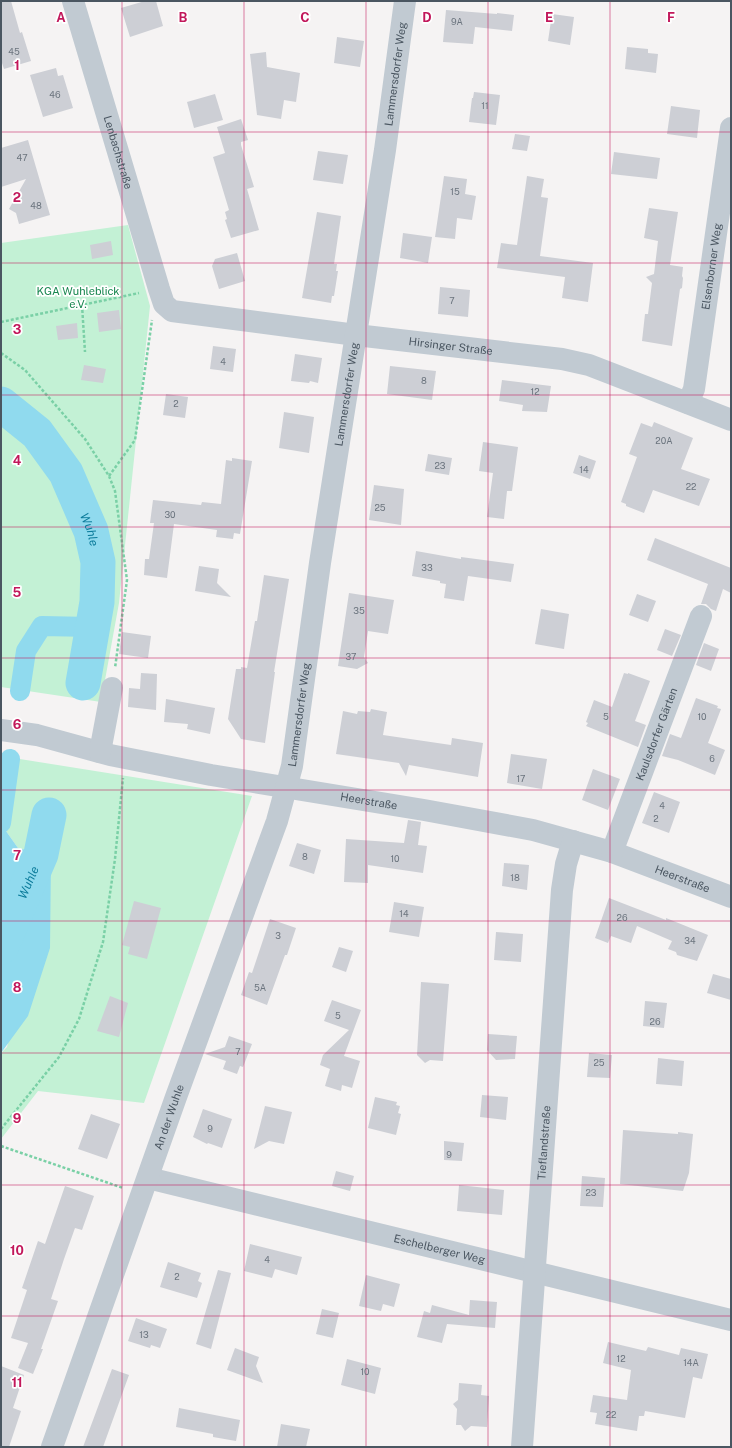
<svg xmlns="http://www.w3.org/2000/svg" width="732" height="1448" font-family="'Public Sans',sans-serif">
<rect width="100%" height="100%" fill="#f5f3f3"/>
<path fill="#c3f1d5" d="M128,225l22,81 -31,297 -18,99 -100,-15v-444z
M1,756l251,40 -108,307 -106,-12 -37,48v-86l6,-6 44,-191 -33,-8 -17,-24z"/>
<path fill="#90daee" d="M1,824l17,24 33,8 -1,92 -22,68 -27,37z"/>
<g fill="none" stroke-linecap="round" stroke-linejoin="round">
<path stroke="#90daee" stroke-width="20" d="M20,691l6,-40 16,-25 50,1
M1,823l9,-64"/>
<g stroke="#90daee" stroke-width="35">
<path id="s1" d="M1,404l36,29 29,40 25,58 7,31 -1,40 -14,81"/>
<path id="s2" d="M1,947l40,-93 8,-39"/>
</g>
</g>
<path fill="#cdcfd5" d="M1,1h10l9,32 2,-1 9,29 -27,8 -3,-9z
M145,1h11l7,25 -33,11 -9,-29z
M446,10l51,4v-1l17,2 -2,16 -37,-4 -2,17 -30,-2z
M552,14l22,3 -4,28 -22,-4z
M337,37l27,4 -4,26 -26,-4z
M627,47l21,2v4l10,1 -2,19 -31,-4z
M266,52l1,15 33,6 -4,29 -12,-2 -3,19 -24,-4 -7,-61z
M56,68l2,8 5,-1 10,33 -30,9 -13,-42z
M474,92l26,3 -4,30 -27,-3 3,-24h1z
M215,94l8,26 -29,8 -7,-26z
M671,106l29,4 -3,28 -30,-4z
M241,119l7,21 -7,2v3l13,42 -7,2 12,41 -28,8 -6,-18 2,-1 -2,-7 4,-2 -16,-53 12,-4 -8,-26z
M515,134l15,2 -3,15 -15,-2z
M28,140l22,75 -31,9 -3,-11 -7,-4 17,-30 -25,8v-39z
M318,151l30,4 -5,29 -30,-4z
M614,152l46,6 -3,21 -46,-5z
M444,176l23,3 -2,15 11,2 -4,24 -15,-2 -2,21 -20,-2z
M527,176l17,3 -3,18 7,1 -8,58 53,7 -5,39 -26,-4 3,-21 -68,-9 4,-25 16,2z
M649,208l29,4 -8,53 13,2 -1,9 1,2 -1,10 -2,1 -8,57 -30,-5 3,-27h3l4,-31 -6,-6 8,-3 4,-33 -14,-3z
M317,212l24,4 -7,48h3l-1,7h2l-4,25h-2l-1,7 -29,-5z
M403,233l29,4 -4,26 -28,-5z
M111,241l2,14 -21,4 -2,-14z
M237,253l8,28 -26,8 -7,-23 3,-7z
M440,287l30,3 -2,27 -30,-3z
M119,310l2,19 -22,3 -2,-19z
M77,323l1,15 -20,2 -2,-14z
M213,346l23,3 -3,23 -23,-3z
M295,354l27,4 -4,25 -8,-2 -1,2 -18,-2z
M84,365l22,4 -3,14 -22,-3z
M390,366l46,5 -4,29 -45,-6z
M502,380l49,6 -4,26 -25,-1 1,-6 -24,-4z
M166,394l22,3 -3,21 -22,-3z
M284,412l30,5 -5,36 -30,-5z
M654,422l39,16 -12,31 29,10 -11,27 -46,-16 -9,23 -18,-7v-2l-5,-2 16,-45 -8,-3 12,-31 11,4z
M483,442l35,5 -6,44h-5l-3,28 -17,-2 6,-44 -14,-2z
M428,454l24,4 -3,17 -24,-4z
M579,455l17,6 -6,18 -17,-6z
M232,458l20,3 -12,73 -6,-1 -1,6 -17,-2 1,-7 -43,-6 -7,54 -23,-3 1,-16h4l5,-36h-4l3,-23 48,5 1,-3 19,2 5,-44 6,1z
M374,485l30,4 -3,36 -32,-5z
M655,538l76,30v25l-8,-4 -7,22 -5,-2 -5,-5h-5l7,-20 -61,-24z
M416,551l45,8v-2l53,7 -3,18 -43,-6 -4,25 -20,-3 2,-14 -6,-1v-2l-28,-5z
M199,566l20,3 -2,14 14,14 -36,-6z
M264,575l25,4 -15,93h1l-10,71 -24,-4 -13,-20 8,-50h5v-2l6,1 8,-47h2z
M349,593l45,7 -6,34 -20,-3 -4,26 4,6 -11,6 -19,-3z
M637,594l19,7 -8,21 -19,-7z
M541,609l28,5 -5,35 -29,-5z
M665,629l16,6 -9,21 -15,-6z
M122,632l29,4 -3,22 -29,-4z
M704,643l15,6 -8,22 -15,-6z
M141,673l16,1 -1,36 -28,-3 1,-19 11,1z
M624,673l4,1v-1l22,8 -15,40 11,4 -8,22 -52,-21 2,-3 -2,-1 8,-22 18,7z
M696,698l22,8 -1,2 4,1 -13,34 17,7 -10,25 -37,-15 -16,-4 8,-22 11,4z
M166,699l49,9 -5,26 -23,-5 1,-5 -24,-2z
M371,709l16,3 -4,23 68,10 1,-7 31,5 -5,34 -69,-12 -3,11 -7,-13 -63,-9 7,-43 14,3 1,-3 12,1z
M511,754l36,5 -5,30 -35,-6z
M593,769l27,10 -12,31 -26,-10z
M654,792l26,10 -11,31 -27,-10z
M408,820l13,2 -3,23 9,1 -4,27 -55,-8v18l-24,-1 2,-43 58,4z
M297,843l24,7 -7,24 -25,-8z
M504,863l25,2 -2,25 -25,-4z
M609,898l57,22v-2l42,17 -11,26 -20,-6 -1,-3 -8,-3 4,-8 -35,-15 -6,17 -20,-7 -3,7 -13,-5z
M134,901l27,7 -14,51 -19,-5 2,-7 -8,-2z
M394,902l30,5 -5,30 -30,-5z
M270,919l26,9 -9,27h-2l-18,50 -26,-10 8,-23 3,1z
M496,932l27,2 -2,28 -27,-2z
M339,947l14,4 -7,21 -14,-5z
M713,974l18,5v21l-24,-7z
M421,982l28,2 -6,77 -13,-1 -5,3 -8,-8z
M110,996l18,7 -9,34 -22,-6z
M332,1000l29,10 -17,46 16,5 -8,27 -10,-3 -1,6 -16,-5 5,-17 -10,-4 3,-10 26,-25 -25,-9z
M645,1001l22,2 -3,25 -21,-2z
M488,1034l29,2 -2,23 -19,1 -9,-10z
M229,1036l23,8 -9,23 -3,-1 -3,8 -14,-5 3,-8 -21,-7 20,-7z
M589,1053l23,2 -2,23 -23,-1z
M658,1058l26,3 -2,25 -26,-2z
M482,1095l26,2 -2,23 -26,-3z
M375,1097l22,5 -1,3 4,1 -2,7 3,1 -5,21 -28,-7z
M265,1106l27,6 -8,32 -15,-3 -15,8z
M203,1109l29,10 -10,29 -14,-5 -1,1 -14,-7z
M91,1114l29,10 -13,35 -29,-10z
M623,1130l55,4v-2l15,2 -4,39 -6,18 -63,-7z
M444,1141l20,2 -2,18 -18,-1z
M336,1171l18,5 -4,15 -18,-5z
M582,1176l23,2 -2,29 -23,-1z
M459,1185l45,5 -2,25 -45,-4z
M65,1186l29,10 -12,34 -7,-2 -11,31 -13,40 7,2 -17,48h2l-10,25 -15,-6 10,-25 -17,-5 16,-48 -5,-2 16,-47 7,3z
M250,1244l52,13 -5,18 -22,-6 -3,9 -28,-7z
M168,1262l33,11 -3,8 4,2 -5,15 -37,-11z
M218,1270l13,3 -20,76 -15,-5z
M366,1275l34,9 -6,23 -11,-3 -2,7 -22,-5z
M470,1300l27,2 -2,26 -48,-4 -5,19 -25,-6 7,-26 6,2 2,-8 37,10z
M322,1309l17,4 -6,25 -17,-4z
M136,1318l31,11 -7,19 -9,-3 -1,3 -22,-7z
M608,1342l38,9 2,-4 31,8 2,-7 27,6 -6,25 -9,-2 -8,41 -40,-7 -1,5h-5l-2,15 -42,-7 2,-11 -7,-1 3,-17 34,5 4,-30 -28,-7z
M235,1348l24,9 -3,9 7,17 -36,-13z
M347,1359l34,9 -6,26 -34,-9z
M1,1366l23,9 -11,33 8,3 -12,36h-8z
M112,1369l17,6 -26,72h-20z
M459,1383l23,2 -1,10 8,1 -2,31 -16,-1 -6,5 -4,-6h-5l1,-16 -4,-5 5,-4z
M179,1408l61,12 -4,21 -23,-4v-3l-37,-7z
M281,1424l29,5 -4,18h-29z"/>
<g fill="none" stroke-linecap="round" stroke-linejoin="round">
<path stroke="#7ad0a6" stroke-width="2.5" stroke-dasharray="3 2" stroke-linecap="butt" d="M82,305l3,47
M1,322l138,-29
M1,353l24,17 60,69 24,37 6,15 12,89 -12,88
M109,476l26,-36 17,-120
M1,1129l58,-72 20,-38 24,-77 12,-83 8,-81
M1,1146l122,42"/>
<g stroke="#c1cad2" stroke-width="22">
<path id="s3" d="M73,1l86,288 5,15 8,7 184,24 206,24 27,6 142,55"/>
<path id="s4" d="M688,403l6,-14 37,-261"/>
<path id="s5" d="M1,730l36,5 73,20 101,20 213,35 109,20 79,22 119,45"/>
<path d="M100,752l12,-64"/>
<path id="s6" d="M612,852l89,-236"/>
<path id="s7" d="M148,1178l583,142"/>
<path id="s8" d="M52,1447l124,-350 101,-276 15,-55 28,-203 65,-413 20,-149"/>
<path id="s9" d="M522,1447l40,-557 4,-26 7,-23"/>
</g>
</g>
<path fill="none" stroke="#c2185b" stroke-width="1" stroke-opacity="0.55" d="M122,1v1446M244,1v1446M366,1v1446M488,1v1446M610,1v1446M1,132h730M1,263h730M1,395h730M1,527h730M1,658h730M1,790h730M1,921h730M1,1053h730M1,1185h730M1,1316h730"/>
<g text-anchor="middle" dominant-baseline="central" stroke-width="3.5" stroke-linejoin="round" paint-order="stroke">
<g font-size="9" fill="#6b747e">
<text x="457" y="21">9A</text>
<text x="14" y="51">45</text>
<text x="55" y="94">46</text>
<text x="485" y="105">11</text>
<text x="22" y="157">47</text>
<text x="455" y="191">15</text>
<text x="36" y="205">48</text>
<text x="452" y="300">7</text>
<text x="223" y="361">4</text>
<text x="424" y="380">8</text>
<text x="535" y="391">12</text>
<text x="176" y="403">2</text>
<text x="664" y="440">20A</text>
<text x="440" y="465">23</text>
<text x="584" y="469">14</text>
<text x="691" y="486">22</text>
<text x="380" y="507">25</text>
<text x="170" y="514">30</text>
<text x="427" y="567">33</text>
<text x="359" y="610">35</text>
<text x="351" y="656">37</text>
<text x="606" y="716">5</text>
<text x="702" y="716">10</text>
<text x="712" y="758">6</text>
<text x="521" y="778">17</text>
<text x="662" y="805">4</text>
<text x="656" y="818">2</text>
<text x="305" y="856">8</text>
<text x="395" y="858">10</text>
<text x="515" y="877">18</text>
<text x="404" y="913">14</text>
<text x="622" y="917">26</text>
<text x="278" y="935">3</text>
<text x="690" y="940">34</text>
<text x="260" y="987">5A</text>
<text x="338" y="1015">5</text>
<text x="655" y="1021">26</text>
<text x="238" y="1051">7</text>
<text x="599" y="1062">25</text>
<text x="210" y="1128">9</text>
<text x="449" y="1154">9</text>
<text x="591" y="1192">23</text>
<text x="267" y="1259">4</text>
<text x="177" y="1276">2</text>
<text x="144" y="1334">13</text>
<text x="621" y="1358">12</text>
<text x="691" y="1362">14A</text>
<text x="365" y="1371">10</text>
<text x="611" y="1414">22</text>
</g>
<g font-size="11" fill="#4a5661" stroke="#fff">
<text stroke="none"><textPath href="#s8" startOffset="1422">Lammersdorfer Weg</textPath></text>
<text stroke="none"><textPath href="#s3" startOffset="158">Lenbachstraße</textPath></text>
<text stroke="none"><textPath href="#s4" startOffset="139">Elsenborner Weg</textPath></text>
<text stroke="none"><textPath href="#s3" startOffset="608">Hirsinger Straße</textPath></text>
<text stroke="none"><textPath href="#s8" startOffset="1098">Lammersdorfer Weg</textPath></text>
<text stroke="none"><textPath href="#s8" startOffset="774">Lammersdorfer Weg</textPath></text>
<text stroke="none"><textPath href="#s6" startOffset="126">Kaulsdorfer Gärten</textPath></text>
<text stroke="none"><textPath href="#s5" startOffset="375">Heerstraße</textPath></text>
<text stroke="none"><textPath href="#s5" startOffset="699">Heerstraße</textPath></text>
<text stroke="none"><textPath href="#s8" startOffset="350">An der Wuhle</textPath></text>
<text stroke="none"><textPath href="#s9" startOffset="305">Tieflandstraße</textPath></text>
<text stroke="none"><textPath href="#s7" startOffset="300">Eschelberger Weg</textPath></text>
</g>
<g font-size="11" fill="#17864f" stroke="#fff">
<text x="78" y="291">KGA Wuhleblick<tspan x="78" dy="13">e.V.</tspan></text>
</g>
<g font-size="12" font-style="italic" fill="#0c7c9b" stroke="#fff">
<text stroke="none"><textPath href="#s1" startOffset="157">Wuhle</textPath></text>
<text stroke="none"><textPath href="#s2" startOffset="70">Wuhle</textPath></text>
</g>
</g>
<g font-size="13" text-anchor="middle" font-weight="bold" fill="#c2185b" stroke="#fff" stroke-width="3.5" stroke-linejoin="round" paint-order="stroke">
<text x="61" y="22">A</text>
<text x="183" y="22">B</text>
<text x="305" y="22">C</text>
<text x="427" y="22">D</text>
<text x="549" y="22">E</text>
<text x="671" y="22">F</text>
<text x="17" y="70">1</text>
<text x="17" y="202">2</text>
<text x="17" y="334">3</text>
<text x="17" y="465">4</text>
<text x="17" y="597">5</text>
<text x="17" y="729">6</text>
<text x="17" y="860">7</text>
<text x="17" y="992">8</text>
<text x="17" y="1123">9</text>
<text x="17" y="1255">10</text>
<text x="17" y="1387">11</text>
</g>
<rect width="732" height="1448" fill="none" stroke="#4a5661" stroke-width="4"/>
</svg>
